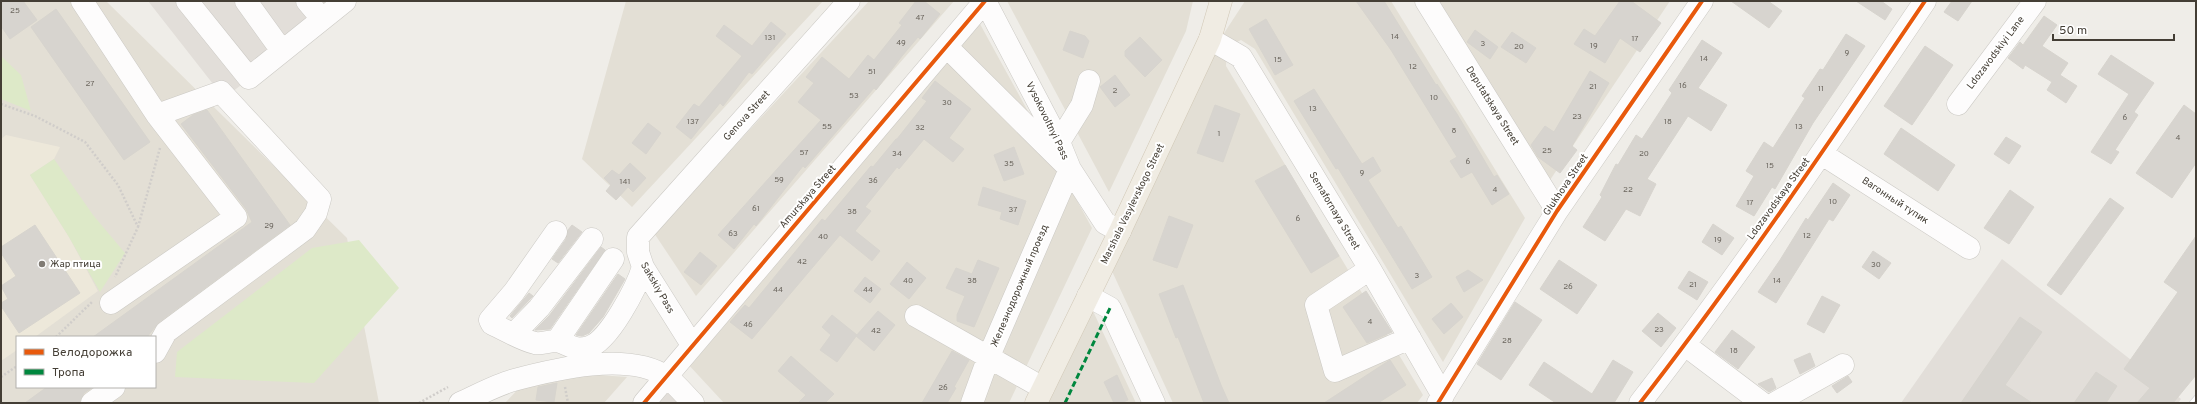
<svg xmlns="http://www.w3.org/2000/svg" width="2197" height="404" font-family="Overpass,sans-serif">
<rect width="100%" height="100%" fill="#efede8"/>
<path fill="#e3dfd5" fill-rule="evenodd" d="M1,1h105l241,237 32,165h-378zM17,337h138v50h-138z
M626,1h197l-191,206 -50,-48z
M869,1h85l-258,295 -42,-63z
M1007,1h186l-7,30 -77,161z
M1245,1h146l134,217 -82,144 -188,-313 -14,-9 -14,7 -1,19 197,329 -6,8h-244l-62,-134 108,-228z
M1441,1h229l-124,185 -108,-182z
M980,24l112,204 -83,175h-285l-38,-41z
M1092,309l44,94h-89z
M569,373l58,4 -23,26h-99l19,-20z"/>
<path fill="#e2ded9" d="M148,1h204l-128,97z
M2002,259l179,140 -3,4h-277z
M664,390l18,13h-33z"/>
<path fill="#ede8da" d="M6,135l54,12 -6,12 -24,16 39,62 29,54 -63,46h-18v13l-16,11v-222z"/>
<path fill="#dde9c8" d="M1,56l20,19 10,36 -30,-12z
M54,159l39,56 32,38 -25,39 -31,-55 -39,-62z
M359,240l40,48 -85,95 -139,-6 2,-25 135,-104z"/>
<path fill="#d7d4cf" stroke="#d7d4ce" d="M1,1h22l14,19 -27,19 -9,-13z
M916,1h8l16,13 -20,25 -2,-2 -16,19 -26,34 -2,-2 -69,80 -2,-2 -47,60 -2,-2 -20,25 -16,-14 103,-115 -23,-18 16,-19 -8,-6 16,-20 27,22 19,-24 6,5 28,-35 -3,-2z
M1356,1h28l52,84 1,-1 20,30 37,63 3,-2 12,19 -17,11 -20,-33 -11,6 -11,-17 7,-4 -66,-107z
M1620,1h11l30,22 -21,29 -20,-14 -15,25 -31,-19 10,-15 11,7z
M1731,1h37l14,10 -13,17z
M1856,1h25l11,8 -7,11z
M1952,1h20l-14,20 -14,-9z
M56,9l94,133 -26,18 -93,-133z
M2044,16l13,9 -15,21 26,17 -8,12 17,11 -11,17 -19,-13 5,-8 -27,-17 -2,4 -15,-11 12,-16 3,3z
M1266,19l27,46 -18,10 -26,-46z
M771,22l15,12 -34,40 -3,-2 -26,34 -3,-3 -29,36 -15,-12 18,-23 5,3 43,-51 -26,-20 8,-11 28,21z
M1475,30l23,17 -8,12 -23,-17z
M1070,31l15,5 4,5 -6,17 -20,-8z
M1512,32l24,16 -10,15 -25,-16z
M1846,34l19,12 -52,77 -38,66 -3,-2 -18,29 -18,-10 18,-30 -8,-5 18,-29 9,6 32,-50 -3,-2 18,-27 3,1z
M1140,37l22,23 -17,17 -20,-21v-5z
M1702,40l20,13 -24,35 29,17 -16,26 -23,-15 -41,63 9,5 -16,32 -14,-7 -21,32 -22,-14 19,-30 -2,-2 16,-31 2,1 18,-30 6,4 30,-46 -3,-3z
M1925,46l28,19 -41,60 -28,-19z
M2111,55l43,28 -20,29 4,3 -23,35 4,2 -8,12 -20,-12 38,-58 -31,-20z
M1590,71l19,12 -37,63 5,4 -17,23 -22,-16 -7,-12 14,-19 9,6z
M1115,75l15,20 -15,12 -15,-20z
M935,81l36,28 -22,29 15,11 -11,13 -29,-23 -25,30 -2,-2 -32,40 6,4 -16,20 25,20 -8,10 -32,-26 -88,104 -22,-17 15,-17 4,3 73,-89 3,2 46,-55 2,1 23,-28h1l30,-38 -5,-3z
M1314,89l48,75 11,-7 8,14 -13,9 30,48 3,-2 31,51 -20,12 -74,-121 -2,1 -42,-68z
M1215,105l25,9 -17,48 -26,-9z
M2184,105l12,9v49l-24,35 -36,-25z
M207,110l83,115 -131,97 -12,15h-54l159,-115 -6,-13 -65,-85 12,-9z
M648,123l13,10 -15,21 -14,-11z
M1901,128l54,37 -17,26 -54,-37z
M2006,137l15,9 -12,18 -15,-10z
M1014,147l10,27 -20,7 -10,-26z
M630,163l16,15 -13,14 -5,-5 -12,13 -10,-9 5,-6 -7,-7 8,-8 7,5z
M1285,165l54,91 -28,17 -56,-92z
M1833,183l17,12 -17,26 -4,-2 -53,84 -18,-11 22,-32 26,-42 2,2z
M983,187l43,14 -8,24 -18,-6 2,-7 -24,-7z
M2010,190l24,17 -25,37 -25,-16z
M2110,198l14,10 -63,87 -14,-10z
M1169,216l24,9 -16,43 -24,-8z
M1713,224l21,14 -12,17 -20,-13z
M35,225l45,68 -61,40 -18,-27v-3l7,-4 -7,-13 15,-10 -15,-23v-6z
M572,225l10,7 -24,31 -6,-4 14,-20 2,-9z
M2196,236v139l-23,28h-36l13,-15 -26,-19 54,-77 -14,-10z
M601,247l4,3 -55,79 -15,1 14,-14z
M1873,251l18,12 -12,16 -17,-12z
M700,252l17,14 -16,19 -17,-13z
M978,260l21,8 -25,59 -17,-6v-6l8,-19 -19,-8 10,-20 16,6z
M1559,260l38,25 -20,29 -37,-25z
M907,262l19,16 -17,21 -19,-15z
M1468,270l15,10 -19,12 -8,-15z
M1689,271l19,11 -11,18 -19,-12z
M618,274l7,5 -22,38 -14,16 -7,3 -6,-1z
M865,277l16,12 -11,14 -16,-12z
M1183,285l38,100 8,18h-25l-26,-66 -2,1 -17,-44z
M1366,291l26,41 -25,11 -24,-36z
M529,293l4,3 -21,22 -2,-2z
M1822,296l18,9 -16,28 -17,-9z
M1515,302l27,18 -41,60 -24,-16z
M1451,303l12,14 -19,17 -12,-15z
M878,311l17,14 -21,26 -18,-15z
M1658,313l18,15 -15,19 -19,-16z
M832,315l25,20 -20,27 -17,-12 11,-15 -9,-8z
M2020,317l22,15 -37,53 27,18h-71z
M1732,330l23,17 -17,22 -23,-17z
M952,351l17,9 -15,27 2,1 -9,15h-25z
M1810,353l5,13 -15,8 -6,-14z
M791,356l43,38 -9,9h-27l8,-8 -28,-24z
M1390,360l16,25 -28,18h-54z
M1613,360l20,12 -19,31h-58l-27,-18 15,-23 48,32z
M2096,372l21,14 -11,17h-32z
M1117,375l11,25 -7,3h-7l-10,-21z
M1848,376l4,6 -15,11 -5,-7z
M1772,378l4,10 -7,4 -11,-8z
M557,383l-3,19 -18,-2 2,-13z
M47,387h46l-9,6 -5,10h-54z"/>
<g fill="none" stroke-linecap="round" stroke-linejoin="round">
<g stroke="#cbc9c4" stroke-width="23">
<path id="minor" d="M82,1l75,114 79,102 -125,86
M187,1l62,77 96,-77
M246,1l36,50
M307,1l15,18
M985,1l74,141 11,27 35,54 15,8
M1426,1l131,210
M1210,39l31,18 129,212 73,127
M947,47l123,122 -81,187 -17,47
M1958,104l77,-103
M1059,142l23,-37 7,-24
M1822,154l147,94
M556,232l-42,60 -24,28 2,4c14,6 29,16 43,19 7,1 14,-2 21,-2 13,2 16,11 33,6 20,-6 48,-60 54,-80
M1370,269l-54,36 19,66 75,-33
M1088,296l22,12 44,95
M916,316l127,72
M514,334l25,-26 53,-69
M557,341l56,-82
M692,345l-49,-78 -5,-15v-15l211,-236
M1685,345l77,58
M155,352l11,-20 139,-103 11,-16 4,-14 -99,-107 -64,23
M92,403l22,-16
M460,403c18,-8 36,-18 54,-23 41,-11 115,-29 153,-3 9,7 18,18 26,26
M644,403l341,-402
M1438,403l119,-192 145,-210
M1640,403c101,-130 193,-266 285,-402
M1775,403l68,-38"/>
</g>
<g stroke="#d1c8b6" stroke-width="23">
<path id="major" d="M1036,403l84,-172 90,-192 11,-38"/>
</g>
<path stroke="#d0cdca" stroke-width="2.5" stroke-dasharray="2 2" stroke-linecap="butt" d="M1,104l34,12 50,26 33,43 20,42 -23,50
M138,227l22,-79
M56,337l37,-36
M1,377l16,-11
M565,387l3,16
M419,403l29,-16"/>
<use href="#minor" stroke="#fdfcfc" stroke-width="22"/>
<use href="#major" stroke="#f0ece3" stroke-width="22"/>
<g stroke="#d9d9d8" stroke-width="4.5">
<path id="rail" d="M2191,403l5,-6"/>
</g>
<use href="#rail" stroke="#fff" stroke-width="3" stroke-dasharray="9" stroke-linecap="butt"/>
<path stroke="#00873e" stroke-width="3" stroke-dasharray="6 3" stroke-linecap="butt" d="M1065,403l45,-95"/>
<g stroke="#fff" stroke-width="6">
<path id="cycleway" d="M644,403l341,-402
M1438,403l119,-192 145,-210
M1640,403c101,-130 193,-266 285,-402"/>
</g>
<use href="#cycleway" stroke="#e8590c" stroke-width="4"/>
</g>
<circle fill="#807b74" stroke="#fff" stroke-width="1.5" cx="42" cy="264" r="4"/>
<g text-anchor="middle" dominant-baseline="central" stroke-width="4" stroke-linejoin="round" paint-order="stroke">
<g font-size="8" fill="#6a655d">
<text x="15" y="11">25</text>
<text x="920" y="18">47</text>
<text x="1395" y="37">14</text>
<text x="770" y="38">131</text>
<text x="1635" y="39">17</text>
<text x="901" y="43">49</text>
<text x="1483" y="44">3</text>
<text x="1594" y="46">19</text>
<text x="1519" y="47">20</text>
<text x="1847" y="53">9</text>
<text x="1704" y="59">14</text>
<text x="1278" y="60">15</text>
<text x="1413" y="67">12</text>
<text x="872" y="72">51</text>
<text x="90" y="84">27</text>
<text x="1683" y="86">16</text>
<text x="1593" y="87">21</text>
<text x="1821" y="89">11</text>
<text x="1115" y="91">2</text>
<text x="854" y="96">53</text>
<text x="1434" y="98">10</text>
<text x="947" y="103">30</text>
<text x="1313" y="109">13</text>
<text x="1577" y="117">23</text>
<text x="2125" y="118">6</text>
<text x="693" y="122">137</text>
<text x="1668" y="122">18</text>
<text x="827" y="127">55</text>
<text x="1799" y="127">13</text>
<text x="920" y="128">32</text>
<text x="1454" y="131">8</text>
<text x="1219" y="134">1</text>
<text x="2178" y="138">4</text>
<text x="1547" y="151">25</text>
<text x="804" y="153">57</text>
<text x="897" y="154">34</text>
<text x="1644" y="154">20</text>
<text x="1468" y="162">6</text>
<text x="1009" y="164">35</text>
<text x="1770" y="166">15</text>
<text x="1362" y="173">9</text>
<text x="779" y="180">59</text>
<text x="873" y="181">36</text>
<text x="625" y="182">141</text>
<text x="1495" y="190">4</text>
<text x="1628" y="190">22</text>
<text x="1833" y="202">10</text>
<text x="1750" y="203">17</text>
<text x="756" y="209">61</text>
<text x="1013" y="210">37</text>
<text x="852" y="212">38</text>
<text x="1298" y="219">6</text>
<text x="269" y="226">29</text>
<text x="733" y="234">63</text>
<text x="1807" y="236">12</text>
<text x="823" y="237">40</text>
<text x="1718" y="240">19</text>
<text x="802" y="262">42</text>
<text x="1876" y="265">30</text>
<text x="1417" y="276">3</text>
<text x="908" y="281">40</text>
<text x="972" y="281">38</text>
<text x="1777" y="281">14</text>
<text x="1693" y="285">21</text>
<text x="1568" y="287">26</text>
<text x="778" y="290">44</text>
<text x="868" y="290">44</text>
<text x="1370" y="322">4</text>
<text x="748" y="325">46</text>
<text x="1659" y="330">23</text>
<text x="876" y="331">42</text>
<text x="1507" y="341">28</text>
<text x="1734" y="351">18</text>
<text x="943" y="388">26</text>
</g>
<g font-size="10" fill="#443e35" stroke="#fff">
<text transform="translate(1996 53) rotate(-53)">Ldozavodskiyi Lane</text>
<text transform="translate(1492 106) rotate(58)">Deputatskaya Street</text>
<text transform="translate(747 116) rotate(-48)">Genova Street</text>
<text transform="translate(1047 121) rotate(64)">Vysokovoltnyi Pass</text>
<text transform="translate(1566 185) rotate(-56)">Glukhova Street</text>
<text transform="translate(808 197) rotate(-49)">Amurskaya Street</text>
<text transform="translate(1779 199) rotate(-54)">Ldozavodskaya Street</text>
<text transform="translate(1895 201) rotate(33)">Вагонный тупик</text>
<text transform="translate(1133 204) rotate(-64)">Marshala Vasylevskogo Street</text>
<text transform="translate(1334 211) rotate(59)">Semafornaya Street</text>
<text transform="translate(1020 286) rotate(-67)">Железнодорожный проезд</text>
<text transform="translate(657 288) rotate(60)">Sakskiy Pass</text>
</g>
<g font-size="10" fill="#443e35" stroke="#fff" text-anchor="start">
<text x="50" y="264">Жар птица</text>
</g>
</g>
<rect width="2197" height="404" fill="none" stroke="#443e35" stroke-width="4"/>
<rect x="16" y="336" width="140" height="52" fill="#ffffff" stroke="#b4b2ae"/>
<rect x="24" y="349" width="20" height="6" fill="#e8590c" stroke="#b4b2ae"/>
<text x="52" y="356" font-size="12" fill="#443e35">Велодорожка</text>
<rect x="24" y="369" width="20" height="6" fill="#00873e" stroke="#b4b2ae"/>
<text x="52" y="376" font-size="12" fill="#443e35">Тропа</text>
<path d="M2053 34v6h121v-6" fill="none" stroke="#443e35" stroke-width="2"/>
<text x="2059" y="34" font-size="12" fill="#443e35" stroke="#ffffff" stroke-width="3" paint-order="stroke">50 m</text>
</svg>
